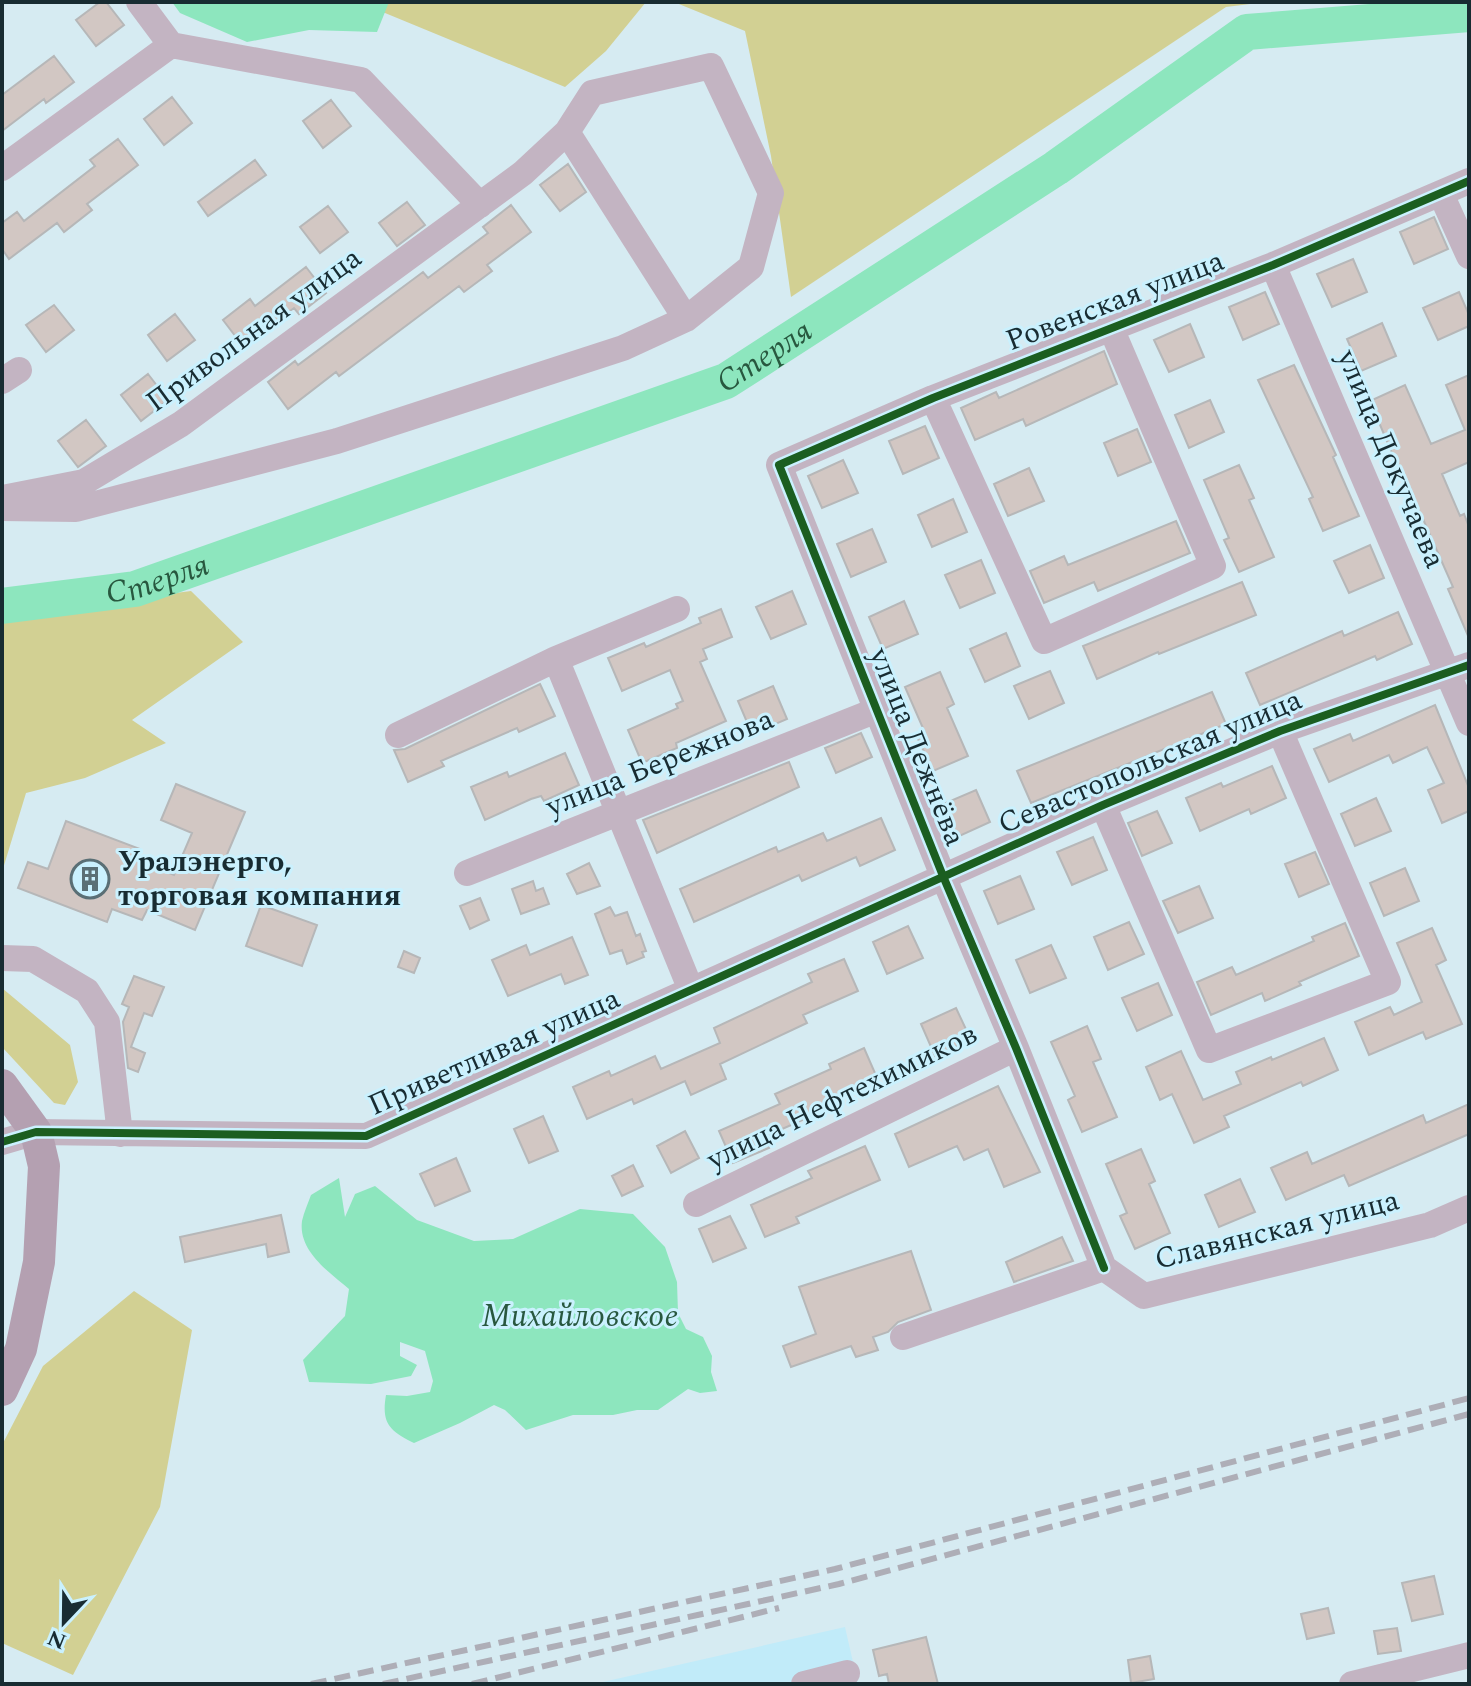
<svg xmlns="http://www.w3.org/2000/svg" width="1471" height="1686" font-family="Spectral,serif">
<rect width="100%" height="100%" fill="#d6ebf2"/>
<path fill="#c1ebf9" d="M845,1627l13,57h-264z"/>
<path fill="#d2d093" d="M282,2h364l-40,49 -41,36 -180,-74z
M674,2h592l-40,5 -435,290 -20,-141 -26,-125z
M191,591l52,51 -111,78 34,23 -81,35 -59,15 -24,79v-256z
M2,988l68,57 8,37 -13,23 -11,-2 -52,-56z
M134,1291l58,39 -32,177 -87,168 -71,-32v-198l41,-79z"/>
<path fill="#8de6be" d="M172,2h217l-12,30 -68,-2 -62,12 -67,-29z
M339,1178l6,39 10,-23 20,-8 42,34 57,21 39,-2 67,-30 53,5 32,33 12,35 1,31 8,16 17,8 9,19 -1,16 6,19 -17,2 -12,-4 -30,21h-21l-24,5h-40l-47,15 -21,-20 -11,-5 -34,18 -46,20c-24,-12 -33,-19 -28,-48l21,1 23,-4 3,-11 -8,-30 -25,-9v14l17,9 -6,11 -40,8 -62,-2 -6,-22 42,-44 4,-27c-20,-17 -51,-38 -47,-68 2,-9 6,-18 9,-26z"/>
<g fill="none" stroke-linecap="round" stroke-linejoin="round">
<path stroke="#8de6be" stroke-width="36" id="s1" d="M2,606l133,-17 591,-208 330,-213 191,-136 222,-18"/>
</g>
<path fill="#d2c7c3" stroke="#b6b7b8" stroke-width="2" d="M100,2h6l18,23 -28,21 -20,-26z
M54,56l20,26 -28,21 -2,-4 -42,32v-36z
M172,97l20,26 -28,22 -20,-26z
M331,100l20,26 -28,22 -20,-27z
M118,139l20,26 -51,39 5,6 -28,22 -7,-9 -48,36 -7,-10v-26l15,-11 7,9 71,-55 -5,-6z
M255,160l11,15 -58,41 -10,-14z
M568,164l18,28 -26,19 -20,-26z
M407,202l18,23 -28,21 -18,-23z
M511,205l20,27 -44,33 5,6 -28,21 -5,-6 -120,90 -3,-4 -48,37 -20,-27 27,-21 3,4 125,-93 5,6 60,-45 -5,-6z
M328,206l20,26 -28,21 -20,-26z
M1434,217l14,32 -34,15 -14,-32z
M1353,259l14,33 -35,15 -15,-33z
M306,267l20,26 -27,21 -5,-6 -51,38 -20,-26 27,-21 5,7z
M1265,292l14,32 -36,16 -14,-33z
M1459,292l10,23v11l-31,14 -15,-32z
M54,305l20,25 -28,22 -20,-27z
M175,314l20,26 -28,21 -19,-26z
M1382,323l14,33 -35,15 -14,-32z
M1190,324l14,33 -35,15 -15,-32z
M1104,351l13,33 -91,42 -3,-7 -48,21 -14,-32 35,-16 3,6z
M1294,365l42,90 -3,2 26,59 -36,15 -14,-32 4,-2 -55,-117z
M148,374l20,26 -27,21 -20,-26z
M1469,375v87l-27,12 18,42 4,-2 5,13v111l-21,-49 5,-2 -30,-68 -3,1 -50,-119 35,-16 26,59 34,-14 -19,-45z
M1210,400l14,32 -35,16 -14,-33z
M86,420l20,26 -28,21 -20,-26z
M925,426l14,32 -36,16 -14,-33z
M1137,429l14,33 -33,14 -14,-33z
M843,460l15,33 -36,15 -14,-32z
M1239,465l15,33 -5,2 25,57 -35,15 -15,-32 5,-2 -25,-58z
M1029,468l15,33 -36,15 -14,-32z
M953,499l14,33 -35,15 -14,-32z
M1176,521l14,32 -92,38 -4,-9 -50,21 -14,-32 34,-15 4,9z
M872,529l14,33 -35,15 -14,-33z
M1370,545l14,33 -35,15 -15,-32z
M981,560l14,33 -35,15 -15,-33z
M1242,582l14,33 -97,39 -1,-2 -61,27 -14,-33z
M792,591l14,33 -35,15 -15,-32z
M904,601l14,33 -35,15 -14,-32z
M721,609l11,28 -29,12 4,10 -7,3 26,59 -50,22 1,5 -35,15 -14,-33 50,-22 -2,-4 7,-3 -13,-31 -48,21 -14,-33 36,-15 2,4 55,-24 -2,-5z
M1398,612l14,32 -35,16 -2,-4 -115,49 -14,-32 96,-42 2,5z
M1006,633l14,33 -35,16 -15,-33z
M1050,671l14,32 -35,16 -15,-33z
M940,672l14,32 -7,4 21,48 -35,15 -15,-32 8,-4 -21,-48z
M540,684l15,32 -36,16 -2,-4 -76,33 3,5 -36,16 -14,-32 11,-1z
M773,686l14,33 -35,15 -14,-33z
M1212,692l14,32 -195,79 -14,-32z
M1435,705l34,83v23l-27,12 -14,-33 16,-7 -17,-36 -34,16 -4,-8 -60,27 -15,-33 36,-15 3,7z
M861,733l11,24 -36,16 -11,-25z
M565,753l14,32 -35,16 -3,-5 -10,3 -46,21 -14,-33 36,-15 2,5z
M789,762l10,25 -142,66 -14,-33z
M1272,766l14,32 -35,16 -2,-5 -49,22 -14,-33 35,-15 2,4z
M176,784l69,28 -50,118 -48,-20 -5,10 -30,-11 -5,13 -89,-34 10,-26 20,7 18,-48 74,28 -4,11 38,15 18,-42 -31,-13z
M976,790l14,32 -35,16 -14,-33z
M1376,798l15,33 -36,15 -14,-32z
M1157,811l15,32 -30,13 -14,-33z
M881,818l14,32 -35,16 -4,-9 -54,24 -3,-6 -105,47 -14,-33 96,-42 2,5 45,-19 4,8z
M1093,837l14,33 -35,15 -15,-33z
M1315,852l14,32 -30,13 -14,-33z
M589,863l11,23 -23,8 -10,-20z
M1405,868l14,33 -35,15 -14,-33z
M1020,876l14,33 -36,15 -14,-33z
M533,881l3,10 7,-3 6,16 -28,10 -9,-25z
M1199,886l14,32 -35,15 -15,-32z
M480,898l9,22 -19,9 -10,-23z
M261,905l56,20 -15,41 -56,-20z
M610,907l5,9 12,-4 9,24 4,-2 6,17 -4,1 2,5 -17,7 -5,-14 -12,4 -15,-40z
M1129,922l15,32 -36,16 -14,-33z
M1345,923l14,33 -60,26 2,3 -36,16 -3,-8 -51,22 -14,-33 35,-15 4,8 78,-34 -2,-4z
M908,926l15,32 -36,16 -14,-32z
M1432,928l14,32 -10,5 26,59 -36,15 -3,-7 -54,23 -14,-33 35,-15 4,8 28,-13 -25,-59z
M572,937l16,38 -23,9 -4,-10 -53,22 -16,-36 34,-15 4,10z
M1051,945l15,33 -36,15 -14,-33z
M404,951l16,7 -6,15 -16,-6z
M844,959l14,32 -55,24 4,8 -87,41 6,15 -35,16 -6,-14 -51,23 -2,-5 -45,20 -14,-32 36,-16 2,5 44,-20 6,13 59,-26 -6,-15 98,-46 -4,-8z
M134,976l30,11 -12,29 -8,-3 -13,34 14,6 -7,19 -10,-4 -5,-46 6,-15 -7,-3z
M1158,983l14,32 -35,16 -15,-33z
M956,1008l15,32 -36,16 -14,-32z
M1087,1026l14,33 -8,3 24,55 -35,15 -14,-32 7,-4 -24,-54z
M1324,1038l14,32 -35,16 -2,-4 -77,34 5,11 -35,16 -22,-49 -12,6 -14,-33 35,-16 22,49 38,-16 -5,-12 35,-15 1,3z
M864,1048l14,32 -56,25 3,5 -61,27 5,11 -36,15 -14,-32 61,-27 -5,-10 56,-25 -2,-5z
M998,1086l42,86 -36,15 -16,-38 -24,11 -7,-14 -48,21 -14,-33z
M1469,1104v30l-120,52 -5,-11 -58,25 -15,-32 36,-16 5,12 111,-49 3,8z
M543,1116l15,35 -29,12 -15,-34z
M685,1131l14,27 -28,15 -14,-27z
M865,1146l15,34 -84,37 3,6 -34,14 -14,-32 61,-27 -4,-7z
M1141,1149l14,32 -6,3 21,49 -35,16 -15,-33 7,-3 -21,-49z
M456,1158l14,33 -35,15 -15,-32z
M633,1165l10,21 -21,10 -10,-20z
M1240,1179l15,33 -36,15 -14,-32z
M281,1215l8,37 -21,5 -2,-13 -81,18 -5,-25z
M730,1216l16,32 -33,14 -14,-33z
M1062,1237l11,24 -59,21 -8,-20z
M911,1251l20,59 -33,12 -10,10 -15,5 5,13 -22,7 -5,-11 -60,21 -8,-21 33,-12 -17,-47z
M1434,1576l9,38 -31,7 -10,-38z
M1328,1608l6,25 -27,6 -6,-25z
M1397,1628l4,23 -23,3 -4,-23z
M926,1637l12,47h-49l-2,-10 -8,2 -6,-26z
M1150,1656l4,23 -23,4 -3,-23z"/>
<g fill="none" stroke-linecap="round" stroke-linejoin="round">
<path stroke="#c3b4c2" stroke-width="26" d="M139,2l32,43
M567,132l119,187
M2,168l169,-123 190,35 119,125
M1441,194l28,62
M1273,265l196,458
M2,381l17,-11
M933,398l111,243 169,-75 -102,-238
M2,498l82,-16 97,-58 342,-251 44,-41 25,-39 119,-27 60,127 -20,74 -65,52 -63,29 -286,93 -261,68 -74,-1
M556,659l135,331
M398,735l158,-76 121,-50
M1103,805l106,245 179,-68 -108,-251
M467,873l410,-163
M2,958l31,1 54,32 20,31 13,112
M2,1142l34,-10 330,4 737,-331 177,-74 189,-66
M696,1204l320,-156
M1104,1268l-88,-220 -73,-172 -164,-411 154,-67 340,-133 196,-84
M1104,1268l40,28 286,-71 39,-17
M903,1337l201,-69
M804,1684l43,-11
M1352,1684l117,-29"/>
<path stroke="#b4a0b1" stroke-width="32" d="M2,1085l34,47 8,34 -5,96 -18,87 -19,41"/>
<path stroke="#aeaeb7" stroke-width="6" stroke-dasharray="16 8" stroke-linecap="butt" d="M311,1684l524,-115 634,-171
M383,1684l456,-100 630,-170
M472,1684l307,-76"/>
<g stroke="#caf1fe" stroke-width="13">
<path id="cycleway" d="M2,1142l34,-10 330,4 737,-331 177,-74 189,-66
M1104,1268l-88,-220 -73,-172 -164,-411 154,-67 340,-133 196,-84"/>
</g>
<use href="#cycleway" stroke="#1b5e20" stroke-width="8"/>
</g>
<defs>
<g id="building-ring" transform="scale(2)"><circle r="9.5" fill="#caf1fe" stroke="#5a6f75" stroke-width="1.5"/><path d="M-4-6H4V6H1V3H-1V6H-4ZM-2.5-4.3h1.7v1.8h-1.7ZM.8-4.3h1.7v1.8H.8ZM-2.5-1h1.7V.8h-1.7ZM.8-1h1.7V.8H.8Z" fill="#5a6f75"/></g>
</defs>
<g fill-rule="evenodd">
<use href="#building-ring" x="90" y="879"/>
</g>
<g text-anchor="middle" dominant-baseline="central" stroke-width="6" stroke-linejoin="round" paint-order="stroke">
<g font-size="30" fill="#182c32" stroke="#caf1fe">
<text transform="translate(1115 301) rotate(-21)">Ровенская улица</text>
<text transform="translate(254 330) rotate(-36)">Привольная улица</text>
<text transform="translate(1391 459) rotate(67)">улица Докучаева</text>
<text transform="translate(917 747) rotate(68)">улица Дежнёва</text>
<text transform="translate(1150 762) rotate(-23)">Севастопольская улица</text>
<text transform="translate(660 763) rotate(-22)">улица Бережнова</text>
<text transform="translate(494 1052) rotate(-24)">Приветливая улица</text>
<text transform="translate(842 1097) rotate(-26)">улица Нефтехимиков</text>
<text transform="translate(1277 1230) rotate(-14)">Славянская улица</text>
</g>
<g font-size="30" font-weight="bold" fill="#182c32" stroke="#caf1fe" text-anchor="start">
<text x="118" y="862">Уралэнерго,<tspan x="118" dy="34">торговая компания</tspan></text>
</g>
<g font-size="32" font-style="italic" fill="#28583f" stroke="#caf1fe">
<text stroke="none"><textPath href="#s1" startOffset="806">Стерля</textPath></text>
<text stroke="none"><textPath href="#s1" startOffset="158">Стерля</textPath></text>
<text x="580" y="1316">Михайловское</text>
</g>
</g>
<rect width="1471" height="1686" fill="none" stroke="#182c32" stroke-width="8"/>
<g transform="translate(64 1622) rotate(202)" stroke="#caf1fe" stroke-width="6" paint-order="stroke">
<path d="M0-6L14 30L0 20L-14 30Z" fill="#182c32"/>
<text y="-12" font-size="22" font-weight="bold" text-anchor="middle" fill="#182c32">N</text>
</g>
</svg>
